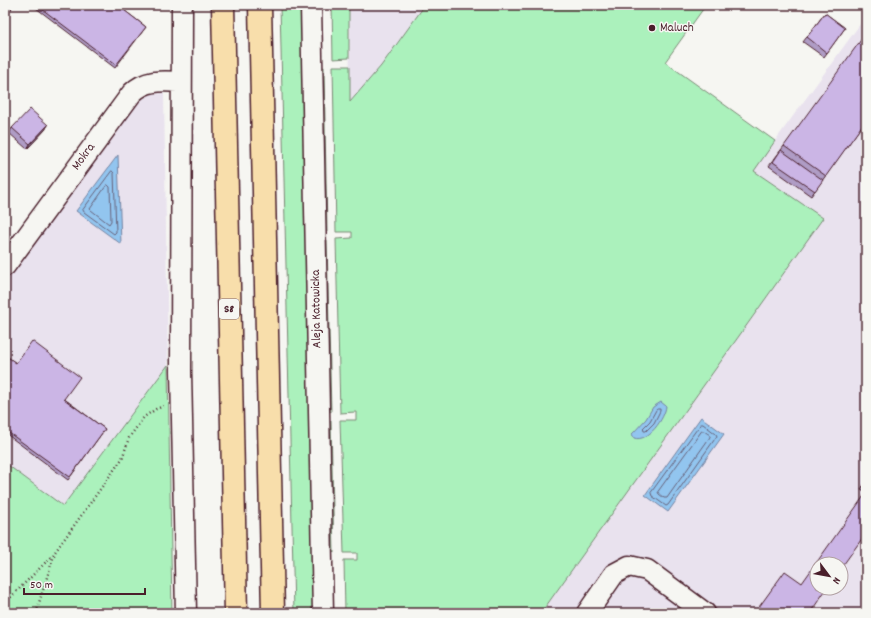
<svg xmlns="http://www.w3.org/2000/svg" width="871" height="618" font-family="Dekko,sans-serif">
<rect width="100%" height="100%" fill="#f6f6f2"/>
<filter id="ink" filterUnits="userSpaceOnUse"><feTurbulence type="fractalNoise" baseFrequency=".025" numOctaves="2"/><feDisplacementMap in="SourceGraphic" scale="8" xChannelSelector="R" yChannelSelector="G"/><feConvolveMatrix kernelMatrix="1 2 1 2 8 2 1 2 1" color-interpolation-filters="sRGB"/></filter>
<g filter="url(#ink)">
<path fill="#e9e2ee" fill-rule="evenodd" d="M349,5h76l-44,61 -31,36z
M866,16v597h-325l208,-291 74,-104 -70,-47zM817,564h24v24h-24z
M164,93l4,272 -105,141 -58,-43v-184l131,-176 15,-9z"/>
<path fill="#abf1bc" stroke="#7a8874" d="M280,5h22l13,608h-21z
M332,5h17v53l-16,1z
M425,5h281l-41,57 110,79 -21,30 69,47 -74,104 -208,291h-196l-1,-53h13v-7h-13l-4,-133h16v-8l-16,1 -4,-174 16,-1v-6h-16l-3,-166h17v36l31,-36z
M324,67l3,165 -2,-2 -3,-162z
M327,240l4,172 -3,-2 -3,-169z
M168,365l4,248h-167v-150l58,43z
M331,421l3,132 -4,-4 -2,-126z"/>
<path fill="#92c5ef" stroke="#7583a1" d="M118,155l3,89 -45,-33z
M661,402l5,4c-1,12 -18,37 -32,32l-2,-4 2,-2 12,-13 7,-12z
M701,417l23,17 -56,78 -23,-17z"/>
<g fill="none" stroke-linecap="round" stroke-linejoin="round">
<path stroke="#676179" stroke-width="1" d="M112,171l2,2 2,59 -2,2 -30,-22 -1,-2z
M108,185l2,2 1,34 -2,3 -18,-14 -1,-1 16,-23z
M658,409h2v2l-6,12 -8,8h-2l-1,-3 7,-7 6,-11z
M701,424h2l13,10 1,2 -49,69 -2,1 -14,-10 -1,-3z
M702,431h2l6,4v2l-43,61h-3l-5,-4 -1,-2z"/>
<g stroke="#4a1f2b" stroke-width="23">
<path id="minor" d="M182,5l-1,366 5,242
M311,5l12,608
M5,266l127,-173c14,-14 31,-12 49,-11
M587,613l27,-39 15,-8 18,4 58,43"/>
</g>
<g stroke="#4a1f2b" stroke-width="25">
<path id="highway" d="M223,5l13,608
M260,5l13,608"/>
</g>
<path stroke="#4a1f2b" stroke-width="2.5" stroke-dasharray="1 3" stroke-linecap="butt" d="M5,603l50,-50
M37,613l1,-7 17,-54 67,-93 7,-21 15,-21 12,-8 8,-3"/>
<use href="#minor" stroke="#f6f6f2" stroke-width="20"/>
<use href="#highway" stroke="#f8deab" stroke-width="22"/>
</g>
<path fill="#af9cc5" stroke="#4a1f2b" d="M38,5l82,2 26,20 -31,41 -79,-60z
M825,13l20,15 -21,29 -21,-15z
M866,120l-55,76 -42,-30 15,-20z
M48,125l-3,5 -18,19 -18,-16 3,-5z
M5,355l100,74 -37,51 -63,-47z
M866,482v10l-5,-3z
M802,583l8,30h-55l4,-6z"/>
<path fill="#8e7fa0" stroke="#4a1f2b" d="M48,125l-3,5 -18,19 3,-5z"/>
<path fill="#cbb5e5" stroke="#4a1f2b" d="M5,5h3l4,3 -7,9z
M38,5h82v2l26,20 -30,38 -78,-59z
M825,13l20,15 -18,25 -20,-16z
M866,33v87l-40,56 -42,-30z
M30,109l18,16 -18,19 -18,-16z
M781,150l42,30 -8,11 -42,-29z
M32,341l48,36 -16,22 41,30 -35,48 -65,-47v-75l11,8z
M866,482v7l-3,-2z
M866,493v40l-25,35v-4h-24v24h10l-17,25h-43l-8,-6 26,-36 17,12z"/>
</g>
<circle fill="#4a1f2b" stroke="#f6f6f2" stroke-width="1.5" cx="652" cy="28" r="4"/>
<g text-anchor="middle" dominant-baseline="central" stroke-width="3" stroke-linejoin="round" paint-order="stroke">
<rect fill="#f6f6f2" stroke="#7e6067" stroke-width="1" x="219" y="299" width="20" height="20" rx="3"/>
<g font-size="12" font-weight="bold" fill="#4a1f2b">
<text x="229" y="309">S8</text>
</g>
<g font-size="13" fill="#4a1f2b" stroke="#f6f6f2" text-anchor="start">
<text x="660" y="28">Maluch</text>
</g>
<g font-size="13" fill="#4a1f2b" stroke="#f6f6f2">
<text transform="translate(84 157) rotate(-54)">Mokra</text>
<text transform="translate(317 309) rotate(-91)">Aleja Katowicka</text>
</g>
</g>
<rect width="871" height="618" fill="none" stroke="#f6f6f2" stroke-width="20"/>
<rect x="10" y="10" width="851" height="598" fill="none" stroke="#4a1f2b" stroke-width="1.5" filter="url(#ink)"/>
<g transform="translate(829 576) rotate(122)"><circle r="19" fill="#f6f6f2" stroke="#b1a0a2"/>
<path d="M0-3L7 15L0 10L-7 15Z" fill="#4a1f2b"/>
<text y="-6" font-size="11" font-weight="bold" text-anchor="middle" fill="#4a1f2b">N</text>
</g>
<path d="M24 588v6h121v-6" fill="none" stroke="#4a1f2b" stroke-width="2"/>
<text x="30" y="588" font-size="12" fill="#4a1f2b" stroke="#f6f6f2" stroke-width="3" paint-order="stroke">50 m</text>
</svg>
